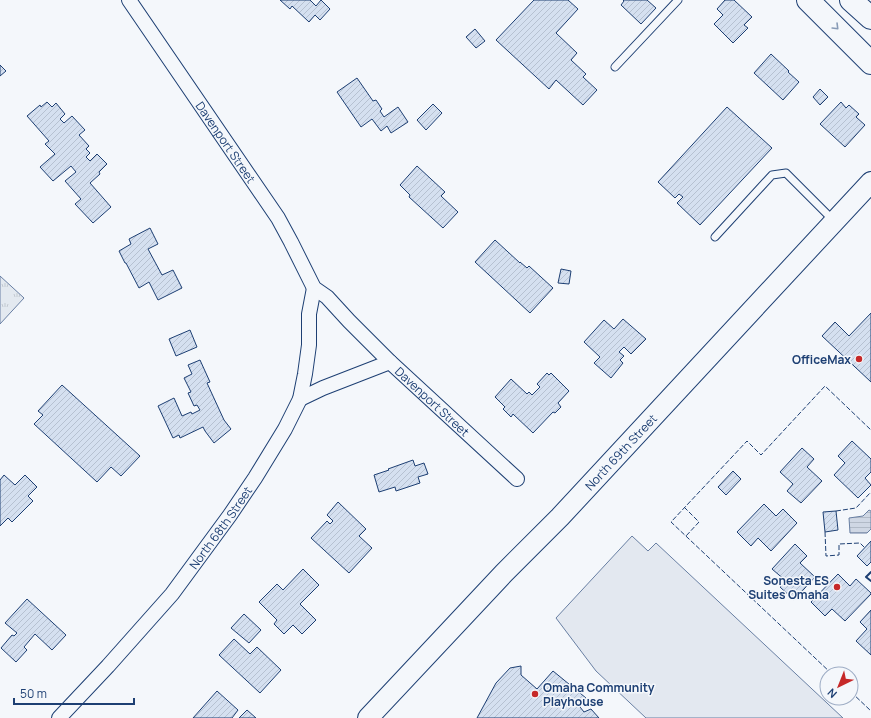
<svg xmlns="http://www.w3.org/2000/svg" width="871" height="718" font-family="Manrope,sans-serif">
<defs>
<pattern id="grass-tufts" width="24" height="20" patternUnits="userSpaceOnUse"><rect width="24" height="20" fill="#e3e9f0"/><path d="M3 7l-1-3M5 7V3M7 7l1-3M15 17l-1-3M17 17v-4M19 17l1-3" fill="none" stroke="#c2c9d1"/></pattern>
<pattern id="water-rules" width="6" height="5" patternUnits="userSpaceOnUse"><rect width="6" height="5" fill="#cfd7e4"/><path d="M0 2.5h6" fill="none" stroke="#b1bac7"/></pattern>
<pattern id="building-hatch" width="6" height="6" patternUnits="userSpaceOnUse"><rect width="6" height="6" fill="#d5e0f0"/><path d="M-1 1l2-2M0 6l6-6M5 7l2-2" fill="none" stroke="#b6c1d1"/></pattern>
</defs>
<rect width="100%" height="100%" fill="#f4f7fb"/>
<path fill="url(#grass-tufts)" stroke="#687fa3" d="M0,276l24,22 -24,26z"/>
<path fill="#e3e8f0" stroke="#687fa3" d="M632,536l16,15 8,-8 187,175h-197l-50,-47 -40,-53z"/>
<path fill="url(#water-rules)" stroke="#687fa3" d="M869,510l2,1v18l-4,4h-17l-1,-15 14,-2z"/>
<path fill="url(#building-hatch)" stroke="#1d3f73" d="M280,0h30l6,6 5,-6 9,9 -10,11 -5,-5 -6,7 -17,-16 -2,3z
M534,0h34l10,9 -22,24 21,20 -6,7 15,14 -3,3 14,13 -14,15 -27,-25 -7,9 -53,-49z
M623,0h24l9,8 -15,16 -20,-19 3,-4z
M725,0h9l18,17 -8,8 4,3 -15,15 -19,-19 9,-9 -6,-6z
M475,29l10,12 -9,7 -10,-11z
M771,54l18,17 -1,1 11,10 -16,18 -29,-27z
M0,65l6,6 -6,5z
M357,78l16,23 3,-1 6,9 -2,2 4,6 14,-10 10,15 -17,11 -4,-7 -6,5 -9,-12 -11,8 -24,-35z
M820,89l8,8 -8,8 -7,-8z
M47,102l5,5 4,-4 9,11 -5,5 4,4 8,-7 13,14 -6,5 10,11 -3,3 4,4 -4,4 4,4 7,-7 10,10 -8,8 1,2 -10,9 21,24 -18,16 -18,-19 6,-5 -16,-18 11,-9 -5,-6 -18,15 -13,-14 15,-13 -10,-10 4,-3 -22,-25 13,-11 1,2z
M841,102l5,6 3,-3 10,9 -3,3 9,8 -20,22 -25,-23z
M433,104l9,9 -16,17 -9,-10z
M727,107l45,41 -72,77 -23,-22 6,-6 -4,-3 -4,4 -17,-16z
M417,166l28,26 -4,4 17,16 -15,16 -34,-31 1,-2 -10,-10z
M150,228l8,16 -10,5 14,26 11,-5 9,18 -24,12 -9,-18 -10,6 -13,-25h-1l-6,-12 12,-7 -2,-5z
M495,240l25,23v-1l7,6 2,-2 24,22 -23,25 -55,-51z
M561,269l10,2 -2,13 -11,-1z
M871,313v69l-49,-46 13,-14 14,14z
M623,319l23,20 -15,15 -7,-7 -5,5 5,4 -4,4 3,3 -12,15 -17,-15 6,-6 -16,-15 20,-22 10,9z
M190,330l7,17 -21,9 -7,-17z
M200,360l10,22 -3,1 17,37 7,9 -17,14 -9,-12 -2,-4 -23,11 -1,-3 -6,3 -15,-32 16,-8 8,18 9,-4 1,2 8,-4 -3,-5 -3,1 -6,-13 3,-1 -7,-14 8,-4 -4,-9z
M547,373l2,2 2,-2 18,18 -11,12 3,4 -6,6 -2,-1 -20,21 -20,-19 -2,3 -8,-8 2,-2 -10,-10 16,-18 16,15 2,-2 3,3 8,-8 -3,-3z
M62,385l78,71 -19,20 -10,-9 -14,15 -63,-58 9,-9 -5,-4z
M852,441l19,18v13l-6,6 6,7 -13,13 -24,-23 11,-12 -7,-7z
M802,448l12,11 -7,8 15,14 -21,22 -14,-12 6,-7 -13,-12z
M413,460l2,6 9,-3 4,11 -10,3 2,6 -24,8 -1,-4 -16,5 -5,-17 15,-5 -1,-1z
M733,471l8,8 -15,16 -8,-8z
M4,475l11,10 10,-10 12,12 -9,9 5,5 -21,21 -4,-4 -8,8v-46z
M338,502l28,27 -7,7 13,12 -23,25 -38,-35 16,-17 3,3 3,-3 -6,-6z
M764,504l12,12 7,-7 14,14 -26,28 -13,-13 -7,8 -14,-14z
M836,511l2,19 -13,2 -2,-20z
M871,541v21l-4,4 -10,-10z
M795,544l12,12 -7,7 15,14 -21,23 -14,-13 6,-6 -14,-12z
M303,569l16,16 -19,19 16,16 -14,14 -9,-9 -9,9 -10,-10 3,-4 -18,-18 18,-18 6,6z
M838,574l12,12 6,-7 15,14v1l-26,27 -13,-12 -7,7 -14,-14z
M27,599l39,36 -14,15 -17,-16 -11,13 3,3 -11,12 -15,-14 11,-13 2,1 3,-3 -12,-10z
M871,610v45l-15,-14 11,-12 -7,-7z
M244,614l17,16 -12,13 -18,-15z
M234,639l16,15 7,-7 24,23 -21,23 -41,-38z
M521,666v9l16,14 16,-18 33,27 -6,9 4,5 7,-3 8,9h-122l19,-35 14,-15z
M217,691l21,19 -6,8h-39z
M247,710l9,8h-17z"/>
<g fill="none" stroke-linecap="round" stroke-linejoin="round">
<g stroke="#1d3f73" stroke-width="9">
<path id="lane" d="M615,67l63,-67
M715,237l57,-62 14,-2 47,47"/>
</g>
<g stroke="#1d3f73" stroke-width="16">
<g id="street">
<path id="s1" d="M129,0l149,218 13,24 23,46 13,9 22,24 41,41 127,117"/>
<path d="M300,399l23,-11 67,-26"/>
<path id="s2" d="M59,718l49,-52 64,-72 58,-79 25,-37 30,-49 15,-30 5,-25 4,-29v-31l5,-26"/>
</g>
</g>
<g stroke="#1d3f73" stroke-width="22">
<g id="secondary">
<path id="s3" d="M368,718l136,-145 56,-56 311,-335"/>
</g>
</g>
<g stroke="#1d3f73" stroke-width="24">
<path id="highway" d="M808,0l63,63
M851,0l20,18"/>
</g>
<use href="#lane" stroke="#f4f7fb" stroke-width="7"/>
<use href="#street" stroke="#f4f7fb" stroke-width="14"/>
<use href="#secondary" stroke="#f4f7fb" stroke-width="20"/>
<use href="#highway" stroke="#f4f7fb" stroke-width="22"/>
<path stroke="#1d3f73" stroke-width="1" stroke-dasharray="5 2" stroke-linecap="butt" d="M684,507l15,15 -13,14
M836,511l20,-3 14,-15 1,1
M825,532l1,24 13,-1v-11l21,-1 5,5
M832,674l-161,-152 76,-81 14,14 64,-69 46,44
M851,692l20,19"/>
<path stroke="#1d3f73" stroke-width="2" d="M871,572l-5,5 5,4"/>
</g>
<defs><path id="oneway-chevron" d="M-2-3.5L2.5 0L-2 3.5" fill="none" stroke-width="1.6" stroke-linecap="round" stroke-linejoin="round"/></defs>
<use stroke="#889bb7" href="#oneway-chevron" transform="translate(836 27) rotate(45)"/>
<g fill="#c62828" stroke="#f4f7fb" stroke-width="1.5">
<circle cx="859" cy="359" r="4"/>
<circle cx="837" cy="587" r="4"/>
<circle cx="535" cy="694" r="4"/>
</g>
<g text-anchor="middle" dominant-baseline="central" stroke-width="3" stroke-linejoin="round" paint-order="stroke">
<g font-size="12" fill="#1d3f73" stroke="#f4f7fb">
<text stroke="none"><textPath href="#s1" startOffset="172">Davenport Street</textPath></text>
<text stroke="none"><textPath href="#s1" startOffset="507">Davenport Street</textPath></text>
<text stroke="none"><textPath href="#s3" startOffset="367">North 69th Street</textPath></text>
<text stroke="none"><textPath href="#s2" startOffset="250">North 68th Street</textPath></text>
</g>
<g font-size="12" font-weight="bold" fill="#1d3f73" stroke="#f4f7fb" text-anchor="end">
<text x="851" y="359">OfficeMax</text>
<text x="829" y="580">Sonesta ES<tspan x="829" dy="14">Suites Omaha</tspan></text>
<text x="543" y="687" text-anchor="start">Omaha Community<tspan x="543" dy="14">Playhouse</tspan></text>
</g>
</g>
<g transform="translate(839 686) rotate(223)"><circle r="19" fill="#f4f7fb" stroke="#9eadc5"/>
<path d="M0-3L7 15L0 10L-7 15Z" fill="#c62828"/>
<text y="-6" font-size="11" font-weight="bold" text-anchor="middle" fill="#1d3f73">N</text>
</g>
<path d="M14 698v6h120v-6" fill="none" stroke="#1d3f73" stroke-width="2"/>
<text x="20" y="698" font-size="12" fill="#1d3f73" stroke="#f4f7fb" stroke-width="3" paint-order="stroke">50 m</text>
</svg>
